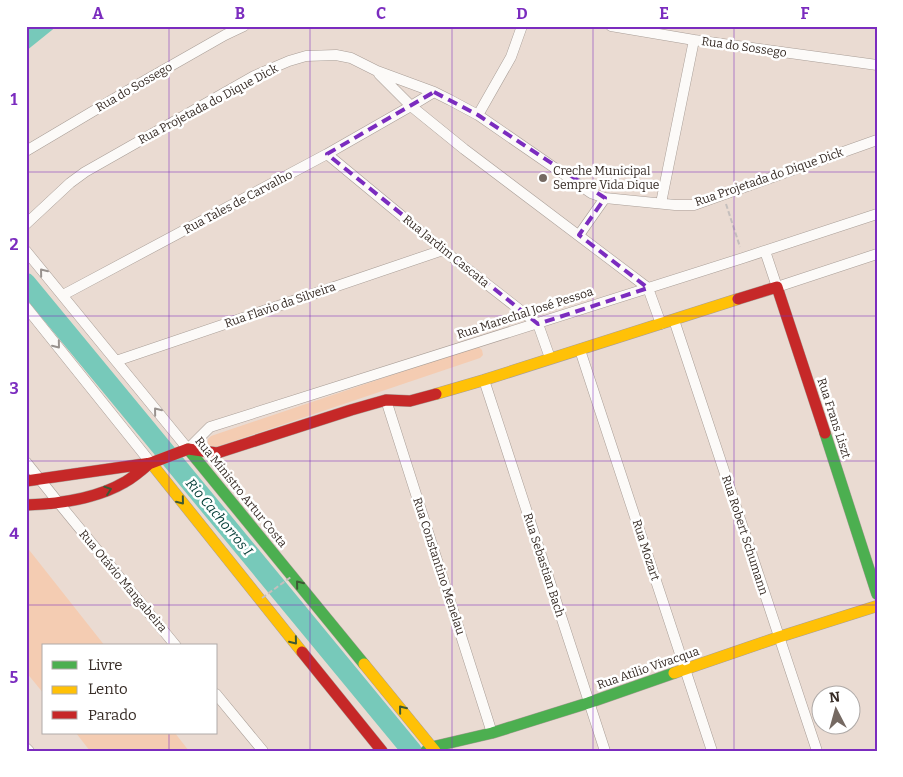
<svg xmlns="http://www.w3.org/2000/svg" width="903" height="777" font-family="Bitter,serif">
<rect width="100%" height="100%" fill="#eadbd2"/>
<path fill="#f4ccb2" d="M475,347h4l3,3 1,5 -3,3 -264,89 -8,-2v-6l3,-3z
M26,546l79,100h-61v48l-18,-22z
M76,733h99l14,18h-99z"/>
<path fill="#77c9ba" d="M26,26h31l-31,25z"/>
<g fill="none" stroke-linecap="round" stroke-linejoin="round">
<path stroke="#77c9ba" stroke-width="20" d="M26,283l386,468"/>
<g stroke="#a99e97" stroke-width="11">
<path id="street" d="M611,26l83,14 183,25
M379,74l32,32 53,43 184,139 13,36
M478,115l33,-58 11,-31
M26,151l113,-67 86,-49 19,-9
M327,154l116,96 95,74 12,34
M661,203l33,-163
M26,224l44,-41 15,-11 169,-96 35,-15 17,-5 30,-1 15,3 26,13 57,21 16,8 28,15 113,78 14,5 70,7h19l183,-65
M579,235l26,-37
M26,251l162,198 22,-22 533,-169 134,-44
M765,251l12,36 100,-33
M63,295l264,-141 84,-48 23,-14
M26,307l125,156
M674,320l143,431
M580,350l132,401
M116,361l327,-111
M484,380l121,371
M386,400l106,333
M26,462l36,45 114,139
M216,694l47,57
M26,748l3,3"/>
</g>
<g stroke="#a99e97" stroke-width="12">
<path id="fast" d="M825,433l52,161
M188,449l176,215
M426,751l6,-4 60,-14 96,-30 86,-30"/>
</g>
<g stroke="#a99e97" stroke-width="12">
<path id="slow" d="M436,394l48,-14 254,-81
M151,463l151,189
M364,664l71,87
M674,673l105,-36 98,-31"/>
</g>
<g stroke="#a99e97" stroke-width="12">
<path id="jam" d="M738,299l39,-12 48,146
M26,481l125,-18 37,-14 29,4 134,-43 35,-10 24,1 26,-7
M26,505c33,-1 70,-6 99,-23 9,-5 17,-12 25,-19
M302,652l80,99"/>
</g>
<path stroke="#c5bfbd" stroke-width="2" stroke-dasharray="5 2.5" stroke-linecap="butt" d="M726,204l14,43"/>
<use href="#street" stroke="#fcfaf8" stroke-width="10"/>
<use href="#fast" stroke="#4caf50" stroke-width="11"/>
<use href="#slow" stroke="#ffc107" stroke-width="11"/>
<use href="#jam" stroke="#c62828" stroke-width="11"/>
<path stroke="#c5bfbd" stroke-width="2" stroke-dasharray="5 2.5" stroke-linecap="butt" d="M262,598l29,-21"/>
</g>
<defs><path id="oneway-chevron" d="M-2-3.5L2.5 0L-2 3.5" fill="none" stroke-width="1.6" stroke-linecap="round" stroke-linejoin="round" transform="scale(1.25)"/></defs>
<g stroke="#99928e">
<use href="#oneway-chevron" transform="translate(43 272) rotate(-129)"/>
<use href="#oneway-chevron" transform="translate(57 345) rotate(51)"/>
<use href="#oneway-chevron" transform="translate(157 411) rotate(-129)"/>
</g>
<g stroke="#3e5934">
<use href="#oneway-chevron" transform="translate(108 490) rotate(-19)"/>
<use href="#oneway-chevron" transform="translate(181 501) rotate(51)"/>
<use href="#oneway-chevron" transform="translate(299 584) rotate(-129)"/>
<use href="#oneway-chevron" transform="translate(294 641) rotate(51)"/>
<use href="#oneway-chevron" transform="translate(402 709) rotate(-129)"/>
</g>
<path fill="none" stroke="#7b2cbf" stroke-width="4" stroke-dasharray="10 6" stroke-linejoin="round" d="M434,92l44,23 127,83 -26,37 69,53 -110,36 -211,-170z"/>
<path fill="none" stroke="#7b2cbf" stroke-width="1" stroke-opacity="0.55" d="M169,26v620M310,26v725M452,26v725M593,26v725M734,26v725M26,172h851M26,316h851M26,461h851M26,605h851M169,733v18"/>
<circle fill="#756962" stroke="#fff" stroke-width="2" cx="543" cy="178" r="5"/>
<g text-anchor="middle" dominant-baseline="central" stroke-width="5" stroke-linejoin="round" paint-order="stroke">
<g font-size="12" fill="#362b25" stroke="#fff">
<text transform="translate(744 47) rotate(8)">Rua do Sossego</text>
<text transform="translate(134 87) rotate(-30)">Rua do Sossego</text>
<text transform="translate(208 104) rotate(-28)">Rua Projetada do Dique Dick</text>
<text transform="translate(769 177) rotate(-19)">Rua Projetada do Dique Dick</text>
<text transform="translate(238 202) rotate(-28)">Rua Tales de Carvalho</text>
<text transform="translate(446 251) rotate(39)">Rua Jardim Cascata</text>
<text transform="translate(280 305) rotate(-19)">Rua Flavio da Silveira</text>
<text transform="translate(525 313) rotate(-18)">Rua Marechal José Pessoa</text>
<text transform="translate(834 418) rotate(72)">Rua Frans Liszt</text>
<text transform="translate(241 492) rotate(51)">Rua Ministro Artur Costa</text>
<text transform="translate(745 535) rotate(72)">Rua Robert Schumann</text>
<text transform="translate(646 550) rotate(72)">Rua Mozart</text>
<text transform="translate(544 565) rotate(72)">Rua Sebastian Bach</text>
<text transform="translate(439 566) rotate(72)">Rua Constantino Menelau</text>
<text transform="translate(123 581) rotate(50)">Rua Otávio Mangabeira</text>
<text transform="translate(648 668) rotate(-19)">Rua Atilio Vivacqua</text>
</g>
<g font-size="12" fill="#362b25" stroke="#fff" text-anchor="start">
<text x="553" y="171">Creche Municipal<tspan x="553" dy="14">Sempre Vida Dique</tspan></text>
</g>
<g font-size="14" font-style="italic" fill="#003b34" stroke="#fff">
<text transform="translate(219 517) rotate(50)">Rio Cachorros I</text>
</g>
</g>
<rect width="903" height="777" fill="none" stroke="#ffffff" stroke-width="55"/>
<rect x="42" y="644" width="175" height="90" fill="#ffffff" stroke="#afaaa8"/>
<rect x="52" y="661" width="25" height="8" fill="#4caf50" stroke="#afaaa8"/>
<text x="88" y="670" font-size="15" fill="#362b25">Livre</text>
<rect x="52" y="686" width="25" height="8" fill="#ffc107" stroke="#afaaa8"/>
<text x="88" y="694" font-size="15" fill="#362b25">Lento</text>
<rect x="52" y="711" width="25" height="8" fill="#c62828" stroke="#afaaa8"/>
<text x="88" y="720" font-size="15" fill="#362b25">Parado</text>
<g transform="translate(836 710) rotate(354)"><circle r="24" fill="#ffffff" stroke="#afaaa8"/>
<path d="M0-4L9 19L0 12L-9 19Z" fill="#756962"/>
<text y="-8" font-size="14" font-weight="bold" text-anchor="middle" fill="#362b25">N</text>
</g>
<rect x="28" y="28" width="848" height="722" fill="none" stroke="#7b2cbf" stroke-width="2"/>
<g font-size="16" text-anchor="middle" font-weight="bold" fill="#7b2cbf">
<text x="98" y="19">A</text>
<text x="240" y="19">B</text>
<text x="381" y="19">C</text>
<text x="522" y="19">D</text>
<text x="664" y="19">E</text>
<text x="805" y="19">F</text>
<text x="14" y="105">1</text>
<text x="14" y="250">2</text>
<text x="14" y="394">3</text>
<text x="14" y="539">4</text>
<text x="14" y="683">5</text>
</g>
</svg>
